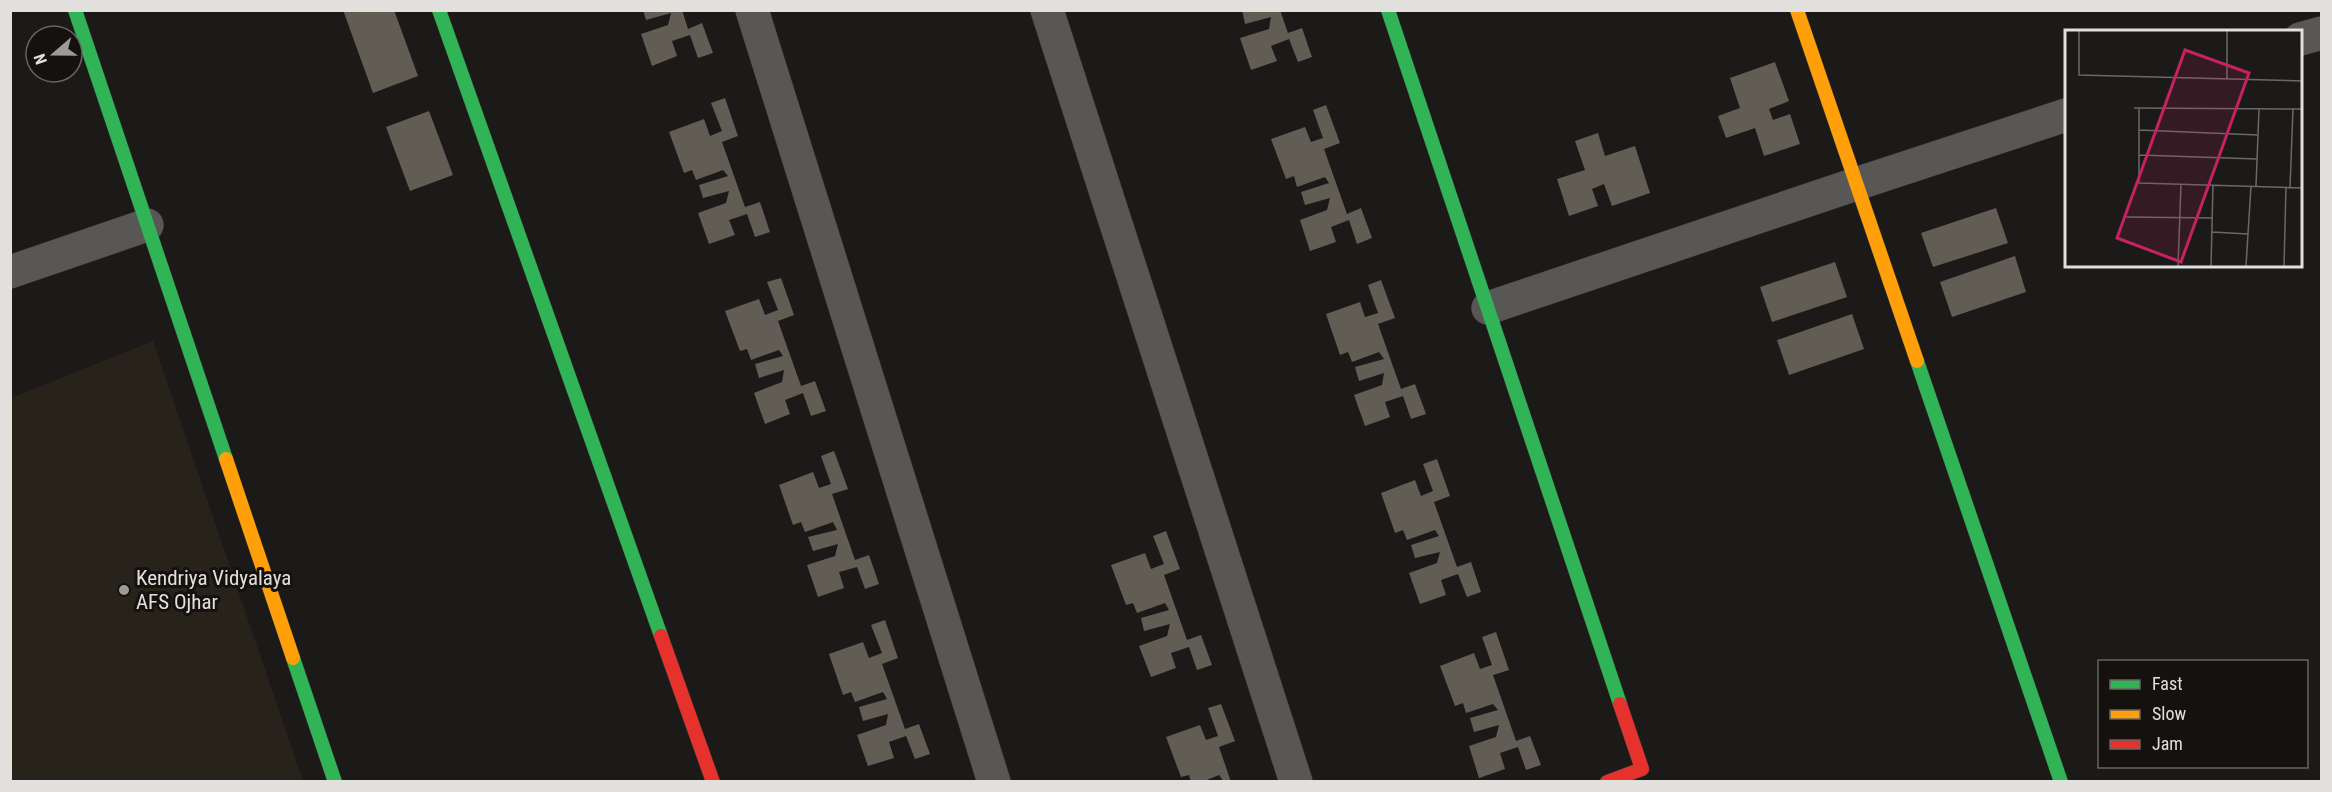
<svg xmlns="http://www.w3.org/2000/svg" width="2332" height="792" font-family="'Roboto Condensed',sans-serif">
<rect width="100%" height="100%" fill="#1c1a18"/>
<path fill="#27221a" d="M153,341l150,440h-292v-383z"/>
<path fill="#625d54" d="M343,10h51l24,66 -45,17z
M643,10h39l6,19 14,-6 11,30 -15,5 -8,-23 -18,6 5,15 -25,10 -11,-32 27,-9 3,-12 -25,7z
M1242,10h38l8,23 14,-5 10,29 -14,5 -9,-23 -18,7 6,15 -26,9 -11,-32 29,-9 2,-12 -26,7z
M1775,62l14,39 -20,8 4,11 17,-6 10,30 -36,12 -9,-28 -29,10 -8,-22 22,-8 -10,-30z
M725,98l13,38 -16,6 23,65 15,-5 10,30 -15,5 -8,-23 -18,6 6,15 -26,9 -11,-31 28,-10 3,-12 -26,7 -4,-13 29,-9 -5,-6 -27,10 -4,-10 -8,3 -15,-41 35,-13 6,17 12,-5 -11,-28z
M1326,105l14,38 -16,6 23,65 14,-6 11,30 -15,6 -8,-24 -18,7 5,15 -26,9 -10,-31 27,-10 3,-12 -25,7 -4,-13 28,-9 -4,-6 -28,10 -3,-11 -8,3 -15,-40 34,-12 6,15 12,-4 -10,-28z
M429,111l24,64 -43,16 -24,-64z
M1598,133l7,23 30,-10 15,47 -38,13 -8,-22 -12,5 6,17 -29,10 -12,-37 28,-9 -10,-29z
M1996,208l12,35 -75,24 -12,-34z
M2015,256l11,36 -74,25 -12,-35z
M1835,262l12,35 -75,25 -12,-35z
M781,278l13,37 -16,6 23,65 14,-5 11,30 -15,5 -8,-23 -18,7 5,14 -25,10 -11,-31 28,-11 2,-12 -25,8 -4,-14 28,-8 -4,-6 -28,10 -4,-11 -7,2 -15,-40 34,-12 6,16 13,-5 -11,-28z
M1381,280l14,38 -17,6 23,65 14,-5 11,30 -15,5 -8,-23 -18,6 5,15 -25,9 -11,-31 28,-10 2,-12 -25,8 -4,-14 29,-8 -5,-7 -27,10 -4,-10 -8,3 -14,-41 34,-12 5,15 13,-4 -10,-28z
M1852,314l12,35 -75,26 -12,-35z
M834,451l14,38 -16,5 23,66 14,-5 10,29 -14,5 -8,-22 -18,5 5,16 -26,9 -11,-32 28,-9 3,-12 -25,7 -5,-14 29,-7 -4,-8 -28,10 -4,-10 -8,3 -14,-40 34,-13 6,16 12,-4 -10,-28z
M1437,459l13,37 -16,6 23,65 14,-5 10,30 -14,5 -9,-23 -17,6 5,15 -26,9 -11,-31 28,-10 3,-11 -25,6 -4,-13 28,-9 -4,-6 -28,10 -4,-10 -8,3 -14,-40 34,-13 6,16 12,-5 -10,-27z
M1166,531l14,38 -16,6 23,65 14,-5 11,30 -15,5 -8,-23 -18,6 5,15 -25,9 -12,-31 28,-10 3,-12 -26,7 -3,-13 28,-8 -4,-7 -28,10 -4,-10 -7,2 -15,-40 34,-12 6,16 13,-5 -11,-28z
M885,620l13,38 -16,6 23,65 14,-5 11,30 -15,5 -9,-23 -17,6 5,16 -26,8 -11,-31 29,-10 2,-11 -25,7 -4,-14 28,-8 -4,-7 -28,10 -4,-10 -8,3 -14,-41 34,-12 6,16 13,-5 -11,-28z
M1496,632l13,38 -16,5 23,66 14,-5 11,29 -15,5 -8,-23 -18,6 5,16 -26,9 -10,-32 27,-9 3,-12 -25,7 -4,-14 28,-8 -5,-6 -27,9 -3,-10 -8,3 -15,-40 34,-13 6,16 12,-4 -10,-28z
M1221,704l14,37 -16,6 12,35h-7l-5,-7 -17,7h-11l-2,-7 -8,2 -15,-40 34,-12 6,15 12,-4 -10,-28z"/>
<g fill="none" stroke-linecap="round" stroke-linejoin="round">
<g stroke="#363432" stroke-width="34">
<path id="street" d="M752,10l242,772
M1047,10l249,772
M2300,39l22,-6
M10,272l137,-47
M1488,308l368,-124 210,-69"/>
</g>
<g stroke="#363432" stroke-width="15">
<path id="fast" d="M75,10l151,449
M439,10l222,626
M1388,10l232,694
M1917,361l144,421
M293,658l42,124"/>
</g>
<g stroke="#363432" stroke-width="15">
<path id="slow" d="M1797,10l120,351
M226,459l67,199"/>
</g>
<g stroke="#363432" stroke-width="15">
<path id="jam" d="M661,636l52,146
M1607,782l35,-13 -22,-65"/>
</g>
<use href="#street" stroke="#585756" stroke-width="33"/>
<use href="#fast" stroke="#30b455" stroke-width="14"/>
<use href="#slow" stroke="#ff9f0a" stroke-width="14"/>
<use href="#jam" stroke="#e5322d" stroke-width="14"/>
</g>
<circle fill="#9d9b98" stroke="#14110e" stroke-width="2" cx="124" cy="590" r="6"/>
<g text-anchor="middle" dominant-baseline="central" stroke-width="6" stroke-linejoin="round" paint-order="stroke">
<g font-size="21" fill="#e2e0dd" stroke="#14110e" text-anchor="start">
<text x="136" y="578">Kendriya Vidyalaya<tspan x="136" dy="24">AFS Ojhar</tspan></text>
</g>
</g>
<g transform="translate(2065 30)">
<rect width="237" height="237" fill="#1c1a18"/>
<path fill="none" stroke="#6b6967" stroke-width="1.5" d="M14,1v44l223,6M162,49v-48M69,78l168,1M74,78v75l163,5M74,100l119,5M74,125l118,4M191,156l3,-77M225,157l3,-78M61,187l87,1M147,202l36,2M113,236l3,-82M146,236l2,-81M181,236l5,-80M219,236l2,-79"/>
<path fill="#c42262" fill-opacity="0.15" stroke="#c42262" stroke-width="3" d="M120,20l64,23 -68,189 -64,-24z"/>
<rect width="237" height="237" fill="none" stroke="#e2e0dd" stroke-width="3"/>
</g>
<rect width="2332" height="792" fill="none" stroke="#e2e0dd" stroke-width="24"/>
<rect x="2098" y="660" width="210" height="108" fill="#14110e" stroke="#666461" stroke-width="1.5"/>
<rect x="2110" y="680" width="30" height="9" fill="#30b455" stroke="#666461" stroke-width="1.5"/>
<text x="2152" y="690" font-size="18" fill="#e2e0dd">Fast</text>
<rect x="2110" y="710" width="30" height="9" fill="#ff9f0a" stroke="#666461" stroke-width="1.5"/>
<text x="2152" y="720" font-size="18" fill="#e2e0dd">Slow</text>
<rect x="2110" y="740" width="30" height="9" fill="#e5322d" stroke="#666461" stroke-width="1.5"/>
<text x="2152" y="750" font-size="18" fill="#e2e0dd">Jam</text>
<g transform="translate(54 54) rotate(250)"><circle r="28" fill="#14110e" stroke="#666461" stroke-width="1.5"/>
<path d="M0-4.5L10 22L0 15L-10 22Z" fill="#9d9b98"/>
<text y="-9" font-size="16" font-weight="bold" text-anchor="middle" fill="#e2e0dd">N</text>
</g>
</svg>
